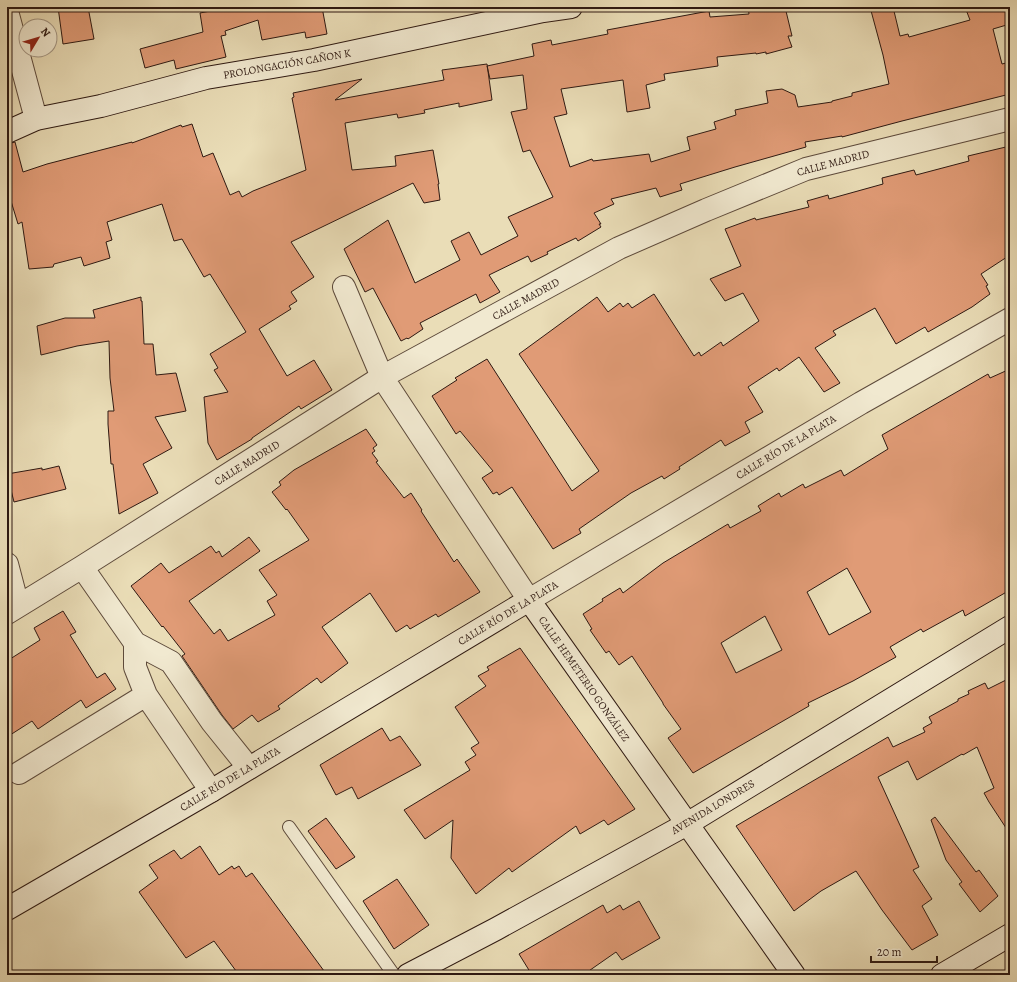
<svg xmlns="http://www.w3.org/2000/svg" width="1017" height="982" font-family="Alegreya,serif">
<rect width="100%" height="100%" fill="#eaddb7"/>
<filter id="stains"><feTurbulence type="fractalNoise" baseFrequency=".005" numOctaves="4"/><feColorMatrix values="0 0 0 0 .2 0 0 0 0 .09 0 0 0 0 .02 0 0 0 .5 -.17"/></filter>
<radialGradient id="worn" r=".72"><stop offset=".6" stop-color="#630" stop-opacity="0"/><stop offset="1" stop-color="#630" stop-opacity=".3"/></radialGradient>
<path fill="#e09b76" stroke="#2e1912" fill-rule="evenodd" d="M58,7h30l6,32 -31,5z
M231,7h91l5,27 -21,4 -1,-6 -43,8 -4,-20 -33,11 1,4 -5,1 5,21 -50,12 -2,-9 -29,8 -5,-19 63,-17 -3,-19z
M748,7h37l7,29h-4l4,11 -26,7v-2l-10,2v-1l-39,4 1,9 -54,8 1,6 -19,5 4,23 -23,4 -4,-32 -62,9 6,25 -13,3 16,50 22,-8 1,2 56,-7 2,8 39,-12 -3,-13 29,-8 -2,-7 22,-7 -1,-5 33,-7 -2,-12 16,-2 13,6 3,12 34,-5v-1l20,-5v-3l37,-9 -6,-29 -13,-48h23l7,29 8,-2 1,3 61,-17 -5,-13h41l4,8v9l-17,5 9,35 8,-2v32l-108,27 -60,16v-1l-37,6 1,5 -71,20 -55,17 2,6 -22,7 -4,-9 -45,11 3,5 -20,9 7,11h-2l2,3 -23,14 -2,-3 -29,14 1,2 -17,8 -3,-6 -39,19 11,17 -20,11 -4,-9 -56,29 3,6 -15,10 -1,-1 -6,3 -28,-53 -8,4 -21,-43 44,-29 27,63 45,-23 -9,-19 18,-9 12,23 37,-19 -10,-19 45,-20 -23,-47 -7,2 -12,-40 16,-3 -4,-34 -33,4 -3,-13 47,-10 -2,-12 19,-4 1,5 56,-11 -1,-4 102,-19 1,6 39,-3z
M487,64l5,36 -33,7v-4l-35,7 1,3 -27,5 -1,-4 -52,9 7,47 44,-4 -1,-10 38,-6 6,34h-1l2,16 -16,3 -11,-20 -122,59 23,35 -23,15 6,9 -8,5 2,3 -32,20 28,47 27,-16 18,30 -31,19 -2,-3 -47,32v1l-35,21 -9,-17 -4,-46 24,-5 -14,-22 4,-2 -8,-14 36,-22 -36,-58 -6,3 -22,-38 -8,2 -12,-37 -55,18 5,18 -6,2 4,16 -26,8 -3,-9 -27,7 -1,3 -24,2 -7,-47 -4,2 -11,-36v-44l8,-2 8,30 24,-8 85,-22v1l49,-18 1,2 10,-3 11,33 10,-4 17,42 9,-4 3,6 11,-6 53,-21 -14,-72 2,-1 -1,-4 69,-14 -27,21 109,-20 -2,-10z
M1010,146v109l-29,19 7,11 -2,1 4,8 -18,13 -44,25 -3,-5 -29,17 -21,-36 -42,23 3,4 -21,13 25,35 -16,9 -25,-35 -20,14 -2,-3 -29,19 15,25 -18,10 5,10 -25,14 -4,-6 -42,27 1,2 -16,10 -2,-3 -31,17 -52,36 2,4 -28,16 -41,-62 -13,8 -2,-3 -4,2 -11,-16 11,-7 -33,-40 -4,3 -24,-38 25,-16 -2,-2 32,-19 85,132 27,-20 -80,-117 78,-57 11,15 12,-9 3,4 5,-4 4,5 22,-14 40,62 5,-4 2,4 20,-14 2,4 36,-25 -16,-28 -18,8 -15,-22 31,-13 -16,-37 30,-11 1,2 53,-13 -2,-6 21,-6 1,4 54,-15 -1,-6 32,-8 2,5 53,-14 -1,-5z
M141,297v4h1l2,43h9l3,31 20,-2 10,38 -31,6 17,31 -29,16 15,29 -39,21 -6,-50h-2l-3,-40v-13h6l-4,-33 -1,-37 -32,5 -36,9 -4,-29 28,-8h30l-2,-8z
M1010,369v221l-45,26 -2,-6 -40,22 -2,-3 -31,18 6,10 -43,24 -45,22 1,3 -116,67 -25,-35 13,-9 -18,-25v-1l-31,-47 -13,9 -10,-14 -3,2 -16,-23 2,-1 -9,-15 20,-13 -1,-2 18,-11 3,5 40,-30 65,-39 2,4 31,-17 -3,-5 21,-13 2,4 22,-13 2,4 36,-18 3,6 44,-27 -6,-14 106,-61 2,4zM847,568l24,44 -42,23 -22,-43zM765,616l17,34 -46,23 -15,-30z
M366,429l11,16 -4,3 2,3 -3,2 6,8 -2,1 28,36 7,-5 11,17 -1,1 33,51 3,-3 23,33 -42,25 -2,-3 -26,15 -3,-4 -11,7 -26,-39 -48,34 26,36 -27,20 -4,-5 -39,28 2,3 -22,13 -6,-7 -19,14 -11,-14 -40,-59 3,-2 -22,-28 -1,1 -31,-41 30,-23 8,10 42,-27 5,7 3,-2 3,6 27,-20 11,14 -71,50 25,33 6,-5 8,12 47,-26 -8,-14 10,-6 -18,-25 50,-30 -22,-31 -1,1 -14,-18 9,-7 -2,-3 15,-12z
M59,466l7,23 -52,13 -7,-28 35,-6v2z
M63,611l13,21 -6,3 27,43 8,-5 11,16 -30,19 -5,-8 -43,29 -6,-8 -25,16v-76l33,-21 -6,-12z
M520,648l115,161 -27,16 -4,-5 -24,14 -4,-8 -64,46 -3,-4 -33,26 -25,-36 2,-38 -28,19 -21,-29 66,-40 -5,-8 11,-7 -5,-7 8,-5 -24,-36 31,-21 -8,-10 11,-6 -2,-3z
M1010,678v156l-21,-32 -5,-9 10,-5 -17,-41 -14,8 -1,-1 -45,26 -9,-19 -30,16 41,90 -6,3 19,29 -10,7 16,29 -26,15 -30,-40 -26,-39 -35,20 -27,20 -58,-85 152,-89 5,10 32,-15 -2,-4 9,-5 -3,-6 29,-16v-2l11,-5 -1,-3 17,-8 3,6z
M382,728l8,13 10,-5 21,29 -63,34 -6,-12 -16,8 -16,-30z
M935,817l41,55 3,-2 19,26 -18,16 -21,-28 3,-2 -16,-22 -15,-40z
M326,818l29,39 -19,12 -28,-38z
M200,846l19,29 13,-9 2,3 5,-3 7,11 6,-4 75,102h-88l-25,-34 -28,17 -47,-66 19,-14 -9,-13 25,-15 7,9z
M397,879l32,46 -35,24 -31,-48z
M639,901l21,37 -38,22 -6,-8 -33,23h-51l-13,-21 84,-49 4,8 13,-8 3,5z"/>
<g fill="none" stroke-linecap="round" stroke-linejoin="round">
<g stroke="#5d4a3b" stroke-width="14">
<path id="lane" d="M289,827l105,148"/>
</g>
<g stroke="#5d4a3b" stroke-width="24">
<path id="street" d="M7,11l29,108
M344,287l38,90 147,223 332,-197 149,-84
M7,564l11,42
M82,567l53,76 36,19 41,60 37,46
M7,613l75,-46 300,-190 237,-129 87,-38 100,-41 204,-50
M135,643v24l11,28 65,96
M19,773l127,-78"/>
</g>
<g stroke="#2e1912" stroke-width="24">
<path id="secondary" d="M7,132l29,-13 65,-13 105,-28 108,-18 229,-49 28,-4
M7,909l204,-118 318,-191 265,375
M408,975l88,-46 191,-105 323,-197
M942,975l68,-40"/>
</g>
<use href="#lane" stroke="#f1e9d0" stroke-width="12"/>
<use href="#street" stroke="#f1e9d0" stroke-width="22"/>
<use href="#secondary" stroke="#f1e9d0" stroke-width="22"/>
</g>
<g text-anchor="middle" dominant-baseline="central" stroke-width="4" stroke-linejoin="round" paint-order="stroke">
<g font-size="11" fill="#2e1912" stroke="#f1e9d0">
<text transform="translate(287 64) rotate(-10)">PROLONGACIÓN CAÑON K</text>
<text transform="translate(833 163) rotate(-15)">CALLE MADRID</text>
<text transform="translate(526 299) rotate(-29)">CALLE MADRID</text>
<text transform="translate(786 447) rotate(-31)">CALLE RÍO DE LA PLATA</text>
<text transform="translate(247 463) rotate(-32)">CALLE MADRID</text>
<text transform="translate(508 613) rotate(-31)">CALLE RÍO DE LA PLATA</text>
<text transform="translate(584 679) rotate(55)">CALLE HEMETERIO GONZÁLEZ</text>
<text transform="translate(230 779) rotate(-31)">CALLE RÍO DE LA PLATA</text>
<text transform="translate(713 807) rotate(-31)">AVENIDA LONDRES</text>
</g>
</g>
<rect width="1017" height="982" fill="none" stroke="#eaddb7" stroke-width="24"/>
<rect x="8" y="8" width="1001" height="966" fill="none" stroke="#2e1912" stroke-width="2"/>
<rect x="12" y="12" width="993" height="958" fill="none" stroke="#2e1912"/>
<g transform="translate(38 38) rotate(52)"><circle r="19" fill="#f1e9d0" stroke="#a39684"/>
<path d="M0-3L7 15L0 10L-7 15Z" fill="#8f2418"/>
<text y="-6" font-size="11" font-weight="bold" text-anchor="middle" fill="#2e1912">N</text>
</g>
<path d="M871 956v6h66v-6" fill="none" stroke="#2e1912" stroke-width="2"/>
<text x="877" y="956" font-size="12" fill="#2e1912" stroke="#f1e9d0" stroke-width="3" paint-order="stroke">20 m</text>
<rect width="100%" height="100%" filter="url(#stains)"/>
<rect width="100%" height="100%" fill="url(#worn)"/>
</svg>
